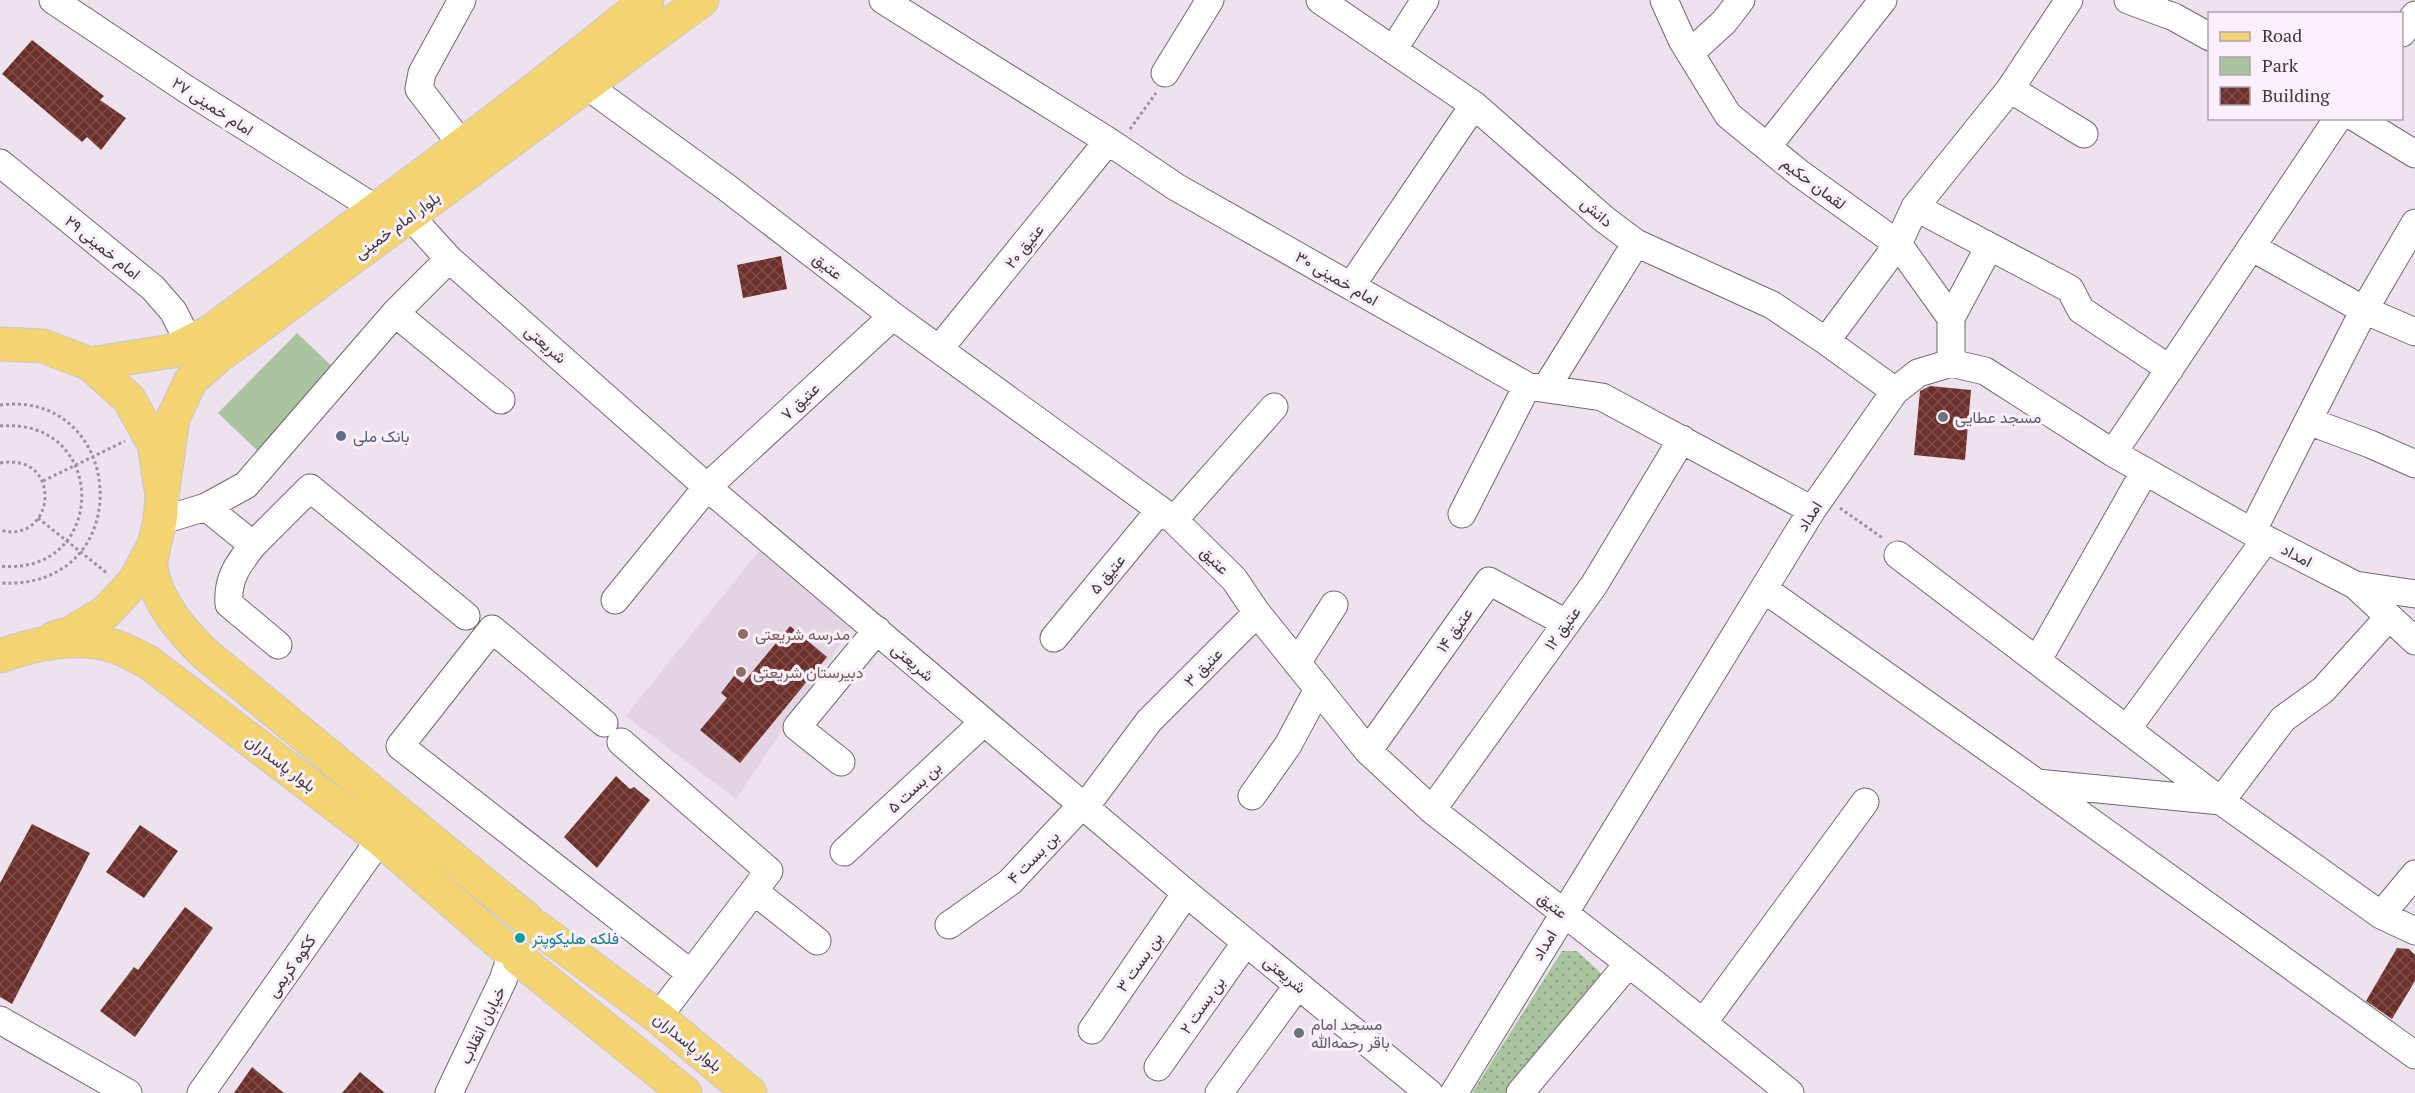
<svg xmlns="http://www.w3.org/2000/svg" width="2415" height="1093" font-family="'PT Serif',Vazirmatn,serif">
<defs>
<pattern id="grass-dots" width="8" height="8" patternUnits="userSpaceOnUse" patternTransform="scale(1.5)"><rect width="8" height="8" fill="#a9c49f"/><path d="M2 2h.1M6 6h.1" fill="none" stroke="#8ba083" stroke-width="1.8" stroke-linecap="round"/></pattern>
<pattern id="building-cross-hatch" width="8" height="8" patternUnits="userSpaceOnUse" patternTransform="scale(1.5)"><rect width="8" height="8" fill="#6c302a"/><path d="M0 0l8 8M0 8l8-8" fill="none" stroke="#7e4d49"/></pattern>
</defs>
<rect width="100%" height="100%" fill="#ede2ed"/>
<path fill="#e3d3e3" d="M762,547l89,81 -115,171 -110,-83z"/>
<path fill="url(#grass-dots)" d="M1562,951h15l28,26 -94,116h-39z"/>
<path fill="#a9c49f" d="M297,333l41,39 -78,81 -42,-40z"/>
<path fill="url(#building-cross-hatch)" d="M32,40l72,56 -4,4 26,18 -25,32 -14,-13 -5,5 -80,-68z
M781,256l6,33 -44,9 -6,-33z
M1930,386l41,4 -6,70 -51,-5 6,-64z
M790,626l37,31 -87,106 -40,-33 27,-32 -6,-5 13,-17 9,7z
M616,776l14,13 4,-2 16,13 -53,68 -33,-31z
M32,824l58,29 -78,151 -12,-7v-114z
M140,825l38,26 -34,47 -38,-26z
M185,907l28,21 -78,109 -35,-26 34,-44 4,3z
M2397,948l12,1 6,6v26l-23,38 -26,-18z
M252,1067l32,26h-50z
M360,1072l25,21h-43z"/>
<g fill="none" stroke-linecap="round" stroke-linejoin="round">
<g stroke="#716871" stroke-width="29">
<path id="minor" d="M53,0l133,89 190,120
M462,0l-40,73 -3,16 43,56
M883,0l225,141 68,46 351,199 75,11 210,113
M1320,0l154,105 130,114 32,24 136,62 54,36 69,50
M1664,0l18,40 46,75 71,58 99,71 53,74v45
M2128,0l46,17 36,20
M2402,33l13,-18
M1393,50l32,-50
M1690,53l34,-31 17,-22
M1165,73l45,-73
M586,85l140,102 167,129 281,204 60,59 23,34 111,138 64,59 223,174 135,109
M2010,89l74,45
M2356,118l59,36
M1767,147l116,-147
M0,163l153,125 20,23 17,33
M1915,207l155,82 11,21 89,59
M410,216l39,43 258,228 479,406 243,200
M2253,248l111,62 51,22
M1351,286l123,-181
M395,313l106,87
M1951,318l38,-71
M1826,341l72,-97 17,-37 95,-118 59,-89
M939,349l169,-208
M1546,388l90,-145
M2308,421l62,23 45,20
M2113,453l225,-335
M206,507l47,38 57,-57 156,128
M1462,514l65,-128
M1174,520l100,-113
M160,521l46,-14 40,-22 149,-172 54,-54
M2252,532l112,-222 51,-87
M253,545c-15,19 -26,34 -24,59l49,41
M1898,555l323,246 160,114 34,-41
M2355,585l60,9
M1764,589l273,194 184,18 62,-82 40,-29 65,-72
M615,600l92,-113 186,-171
M1054,638l106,-128
M2037,661l108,-190
M1297,663l37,-58
M604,723l-112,-94 -92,117 290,227
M2127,729l139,-190
M621,742l148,129 -111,146
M1368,751l121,-170 77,42
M841,762l-44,-35 80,-97
M2038,784l377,271
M1252,796l36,-51 30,-56
M1085,807l64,-86 108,-108
M1432,810l162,-225 88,-146
M844,852l140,-130
M754,891l63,50
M2381,915l34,16
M949,925l61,-43 72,-77
M0,1020l128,73
M1703,1023l162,-221
M1092,1030l94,-137
M1158,1067l88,-125
M201,1093l179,-254
M449,1093l54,-113 8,-24
M1219,1093l79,-108
M1454,1093l358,-583 83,-119 23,-18 33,-10 34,8 128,82 139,79 103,53 60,56
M1520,1093l108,-129"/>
</g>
<g stroke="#c8c7c8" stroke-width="35">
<path id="major" d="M0,344l43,2 47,18 39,35 25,45 8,52 -2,25 -6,24 -20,37 -28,30 -35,21 -17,5
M90,364l82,-13 38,-19c147,-109 296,-216 437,-332
M162,496l11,-78 18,-38 25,-22 486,-358
M154,545c-1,7 -4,17 -3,24 6,33 30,61 53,84l324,267
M0,656c34,-12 74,-21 110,-11 13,3 26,11 38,17l232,177 123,107
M538,928l120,89 92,76
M518,958l167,135"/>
</g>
<path stroke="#9b939b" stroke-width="3" stroke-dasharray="3 3" stroke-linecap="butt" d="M1130,129l26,-36
M0,405c127,-16 140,186 0,178
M0,426c110,-9 108,151 0,140
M0,463c65,-11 55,83 0,67
M43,481l82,-40
M1840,508l44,31
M38,518l69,55"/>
<use href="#minor" stroke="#fff" stroke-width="27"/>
<use href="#major" stroke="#f4d471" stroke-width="33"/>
</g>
<g fill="#6b7280" stroke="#faeffa" stroke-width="2">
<circle cx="1943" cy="417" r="6"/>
<circle cx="1299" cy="1033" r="6"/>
</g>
<circle fill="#5c6f8a" stroke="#faeffa" stroke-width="2" cx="341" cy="436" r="6"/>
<g fill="#8d6e63" stroke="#faeffa" stroke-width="2">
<circle cx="743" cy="634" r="6"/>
<circle cx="741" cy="672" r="6"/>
</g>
<circle fill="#0f9aa8" stroke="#faeffa" stroke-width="2" cx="520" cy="938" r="6"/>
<g text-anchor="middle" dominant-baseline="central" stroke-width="6" stroke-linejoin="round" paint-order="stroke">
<g font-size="16" fill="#3b373b" stroke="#faeffa">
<text transform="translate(213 106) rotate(33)">امام خمینی ۲۷</text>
<text transform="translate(1814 183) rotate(37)">لقمان حکیم</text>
<text transform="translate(1597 212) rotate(40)">دانش</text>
<text transform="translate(397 225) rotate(-36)">بلوار امام خمینی</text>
<text transform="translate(1024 246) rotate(-51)">عتیق ۲۰</text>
<text transform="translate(103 247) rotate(39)">امام خمینی ۲۹</text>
<text transform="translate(828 266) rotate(38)">عتیق</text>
<text transform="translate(1337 278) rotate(30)">امام خمینی ۳۰</text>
<text transform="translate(546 344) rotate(41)">شریعتی</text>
<text transform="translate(800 401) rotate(-43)">عتیق ۷</text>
<text transform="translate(1809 516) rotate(-58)">امداد</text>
<text transform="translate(2297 555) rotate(28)">امداد</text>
<text transform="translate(1215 560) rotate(44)">عتیق</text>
<text transform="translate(1107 574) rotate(-50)">عتیق ۵</text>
<text transform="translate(1562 628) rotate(-54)">عتیق ۱۲</text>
<text transform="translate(1454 630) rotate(-55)">عتیق ۱۴</text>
<text transform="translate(913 662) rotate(40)">شریعتی</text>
<text transform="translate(1203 667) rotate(-45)">عتیق ۳</text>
<text transform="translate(281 763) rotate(37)">بلوار پاسداران</text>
<text transform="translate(914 787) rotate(-43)">بن بست ۵</text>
<text transform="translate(1033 857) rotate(-46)">بن بست ۴</text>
<text transform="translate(1553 905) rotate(38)">عتیق</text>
<text transform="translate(1544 945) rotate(-59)">امداد</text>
<text transform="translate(1139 962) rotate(-55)">بن بست ۳</text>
<text transform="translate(291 966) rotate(-55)">ککوه کریمی</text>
<text transform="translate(1285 974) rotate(39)">شریعتی</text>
<text transform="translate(1202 1005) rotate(-55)">بن بست ۲</text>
<text transform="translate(482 1025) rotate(-64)">خیابان انقلاب</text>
<text transform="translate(688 1042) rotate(39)">بلوار پاسداران</text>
</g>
<g font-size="16" fill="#5b616d" stroke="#faeffa" text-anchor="start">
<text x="1955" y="417">مسجد عطایی</text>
<text x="1311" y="1024">مسجد امام<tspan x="1311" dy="18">باقر رحمه‌الله</tspan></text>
</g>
<g font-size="16" fill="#4e5e75" stroke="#faeffa" text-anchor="start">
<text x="353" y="436">بانک ملی</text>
</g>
<g font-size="16" fill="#785e54" stroke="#faeffa" text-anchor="start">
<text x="755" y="634">مدرسه شریعتی</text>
<text x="753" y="672">دبیرستان شریعتی</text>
</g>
<g font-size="16" fill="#0d838f" stroke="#faeffa" text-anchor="start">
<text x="532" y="938">فلکه هلیکوپتر</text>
</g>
</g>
<rect x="2208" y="12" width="195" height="108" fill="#faeffa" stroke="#aea5ae" stroke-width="1.5"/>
<rect x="2220" y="32" width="30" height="9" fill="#f4d471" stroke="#aea5ae" stroke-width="1.5"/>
<text x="2262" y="42" font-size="18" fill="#3b373b">Road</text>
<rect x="2220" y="57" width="30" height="18" fill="#a9c49f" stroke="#aea5ae" stroke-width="1.5"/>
<text x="2262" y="72" font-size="18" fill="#3b373b">Park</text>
<rect x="2220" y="87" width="30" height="18" fill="url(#building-cross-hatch)" stroke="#aea5ae" stroke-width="1.5"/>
<text x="2262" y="102" font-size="18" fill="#3b373b">Building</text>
</svg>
